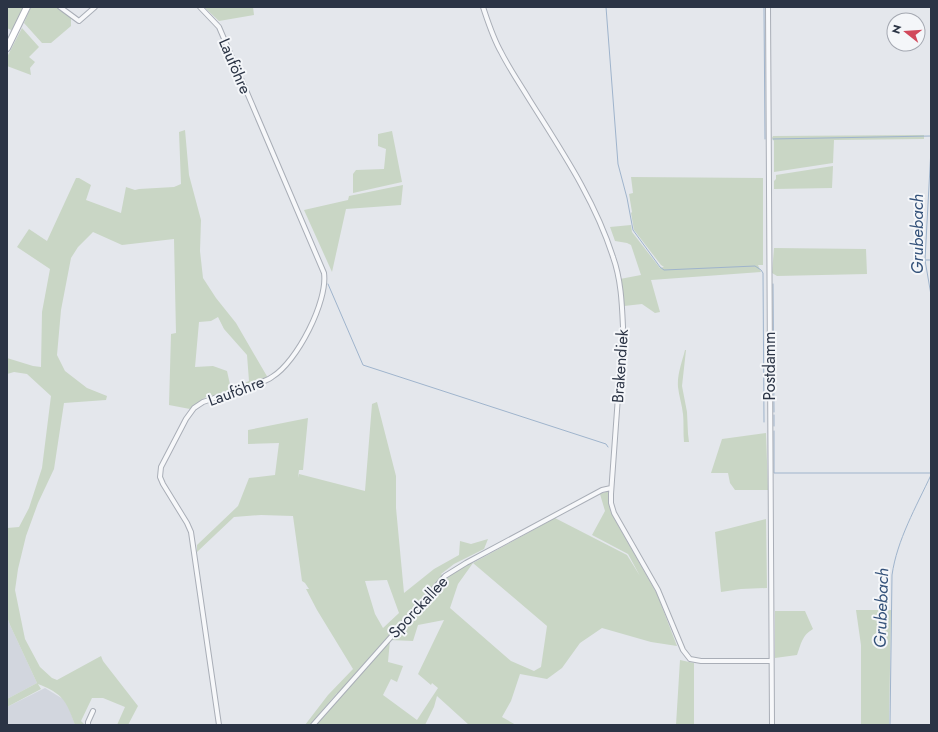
<svg xmlns="http://www.w3.org/2000/svg" width="938" height="732" font-family="Jost,sans-serif">
<rect width="100%" height="100%" fill="#e4e7ec"/>
<path fill="#d2d6de" d="M7,617l3,8 27,58 -30,16z
M45,688l18,11 5,6 7,20h-68v-18z"/>
<path fill="#c9d6c5" fill-rule="evenodd" d="M7,7h17l-11,24 -6,-3z
M31,7h27l13,10v9l-20,17h-9l-18,-20z
M204,7h49l1,8 -35,6z
M22,28l17,19 -10,10 6,5 -5,6 1,7 -24,-9v-9z
M185,130l4,45 12,45 -1,31 3,27 13,20 20,25 32,55 -54,19 -2,-2 -6,2 -16,12 -21,-4 2,-71 5,-1 -2,-94 -52,6 -29,-13 -15,15 -7,11 -10,52 -4,45 8,16 22,17 20,8 -1,4 -42,3 -10,66 -16,34 -12,33 -8,33 -3,21 10,49 15,28 12,11 5,2 44,-24 2,5 35,45 -10,19h-11l8,-18 -22,-9h-11l-11,23 4,4h-10c-9,-25 -12,-31 -37,-41l3,5 -34,18v-8l30,-16 -27,-58 -3,-8v-89l12,-1 10,-19 13,-40 9,-72 -24,-22 -13,-2 -7,2v-16l26,8 8,1 1,-55 8,-43 -33,-22 12,-18 18,12 29,-63h3l12,7 -5,15 35,13 5,-26 9,3 4,-1 35,-2 7,-3 -2,-52zM218,317l6,12 23,26 2,26 -18,8 -4,-18 -14,-5 -18,1 4,-45 12,-1z
M392,131l10,51 -49,11v-19l3,-4 28,-1 2,-20 -8,-3v-12z
M924,135v4l-90,1 -1,23 -59,9v-31l-2,-3 1,-2z
M833,166l-1,22 -58,1v-8l2,-2v-4z
M631,177l132,1v87h-5l3,7 -110,8 9,32 -5,1 -13,-9 -18,2 -4,-27 21,-4 -10,-30 -4,-2 -12,-2 -5,-14 21,-2 1,7 28,36 4,-1 -3,-2 -27,-35 -3,-17 1,-1 -3,-18 4,-1z
M403,185l-2,20 -55,4 -14,63 -28,-62 44,-10 1,-4z
M774,248l92,1 1,25 -90,2 -5,-3z
M685,350h1l-4,36 5,26 1,22 1,8h-5c-1,-9 0,-18 -1,-28 -1,-9 -4,-18 -5,-27 -1,-12 4,-25 7,-37z
M377,402l19,74v32l8,85 30,-24 25,-14 1,-14 11,3 17,-5 -4,10 -30,15 -13,10 5,4 22,-14 5,-1 82,-45 72,37 13,21 -12,-22 -36,-19 13,-24 -5,-17 9,-3v13l2,9 46,81 20,52 -26,-4 -49,-14 -22,15 -18,25 -15,11 -27,-5 -9,27 -9,16 14,8h-47l-32,-29 -3,11 -9,18h-110l20,-23 2,-9 -27,32h-5l23,-30 25,-26 -36,-59 -11,-21h3l-4,-6 -3,-2 -9,-65 -32,-1 -27,2 -37,35v-7l41,-39 11,-28 26,-3 4,-32 -31,1v-14l60,-12 -5,52h-4l-1,8 1,-4 66,17 7,-87zM473,563l74,63 -6,41 -7,4 -23,-10 -61,-53 8,-24zM387,580l12,33 -16,15 -8,-14 -10,-33zM444,620l-26,54 13,11 1,-2 6,5 -21,32 -34,-25 8,-16 6,3 6,-16 -15,-4 2,-22 23,1 5,-16z
M766,433l2,57h-33l-5,-7 -2,-10h-17l11,-34z
M766,519l1,69 -26,1 -20,3 -6,-60z
M856,610h35l-2,115h-28v-80z
M775,611h30l8,18c-11,6 -12,15 -16,26l-22,3z
M680,660l14,3v62h-18z"/>
<g fill="none" stroke-linecap="round" stroke-linejoin="round">
<path stroke="#9fb4cc" stroke-width="1" d="M606,7l12,157 9,34 6,32 27,37 4,3 91,-4 6,4 2,3 1,149
M764,7l1,132
M773,139l158,-3
M931,149l-6,111 6,35
M926,260h5
M328,284l35,81 243,79 2,3
M773,284l1,128
M774,415v11
M774,431v42h157
M890,725l2,-150c5,-35 24,-68 39,-100"/>
<g stroke="#a9aeb7" stroke-width="6">
<path id="street" d="M60,7l19,14 16,-14
M200,7l19,20 105,246c4,28 -27,89 -52,104 -7,5 -17,7 -25,10 -15,5 -30,10 -44,15l-9,6 -8,11 -25,48 -1,10 3,7 24,39 4,9 28,193
M483,7c5,15 10,31 18,45 8,16 19,32 28,47 32,51 66,101 84,158 8,22 9,47 10,70l-12,167v9l3,10 44,77 25,60 7,9 11,2h70
M768,7l4,718
M88,725v-3l5,-11
M313,725l132,-149 21,-13 136,-73 9,-2"/>
</g>
<g stroke="#a9aeb7" stroke-width="8">
<path id="secondary" d="M7,48l20,-41"/>
</g>
<use href="#street" stroke="#f7f8fa" stroke-width="4"/>
<use href="#secondary" stroke="#fff" stroke-width="6"/>
</g>
<g text-anchor="middle" dominant-baseline="central" stroke-width="4" stroke-linejoin="round" paint-order="stroke">
<g font-size="16" fill="#2b3445" stroke="#f4f6f9">
<text transform="translate(235 66) rotate(67)">Lauföhre</text>
<text transform="translate(620 366) rotate(-86)">Brakendiek</text>
<text transform="translate(769 366) rotate(-90)">Postdamm</text>
<text transform="translate(236 391) rotate(-20)">Lauföhre</text>
<text transform="translate(418 607) rotate(-47)">Sporckallee</text>
</g>
<g font-size="17" font-style="italic" fill="#34527a" stroke="#f4f6f9">
<text transform="translate(917 234) rotate(-90)">Grubebach</text>
<text transform="translate(881 608) rotate(-88)">Grubebach</text>
</g>
</g>
<rect width="938" height="732" fill="none" stroke="#2b3445" stroke-width="16"/>
<g transform="translate(906 32) rotate(287)"><circle r="19" fill="#f4f6f9" stroke="#a4a8b1"/>
<path d="M0-3L7 15L0 10L-7 15Z" fill="#d1495b"/>
<text y="-6" font-size="11" font-weight="bold" text-anchor="middle" fill="#2b3445">N</text>
</g>
</svg>
